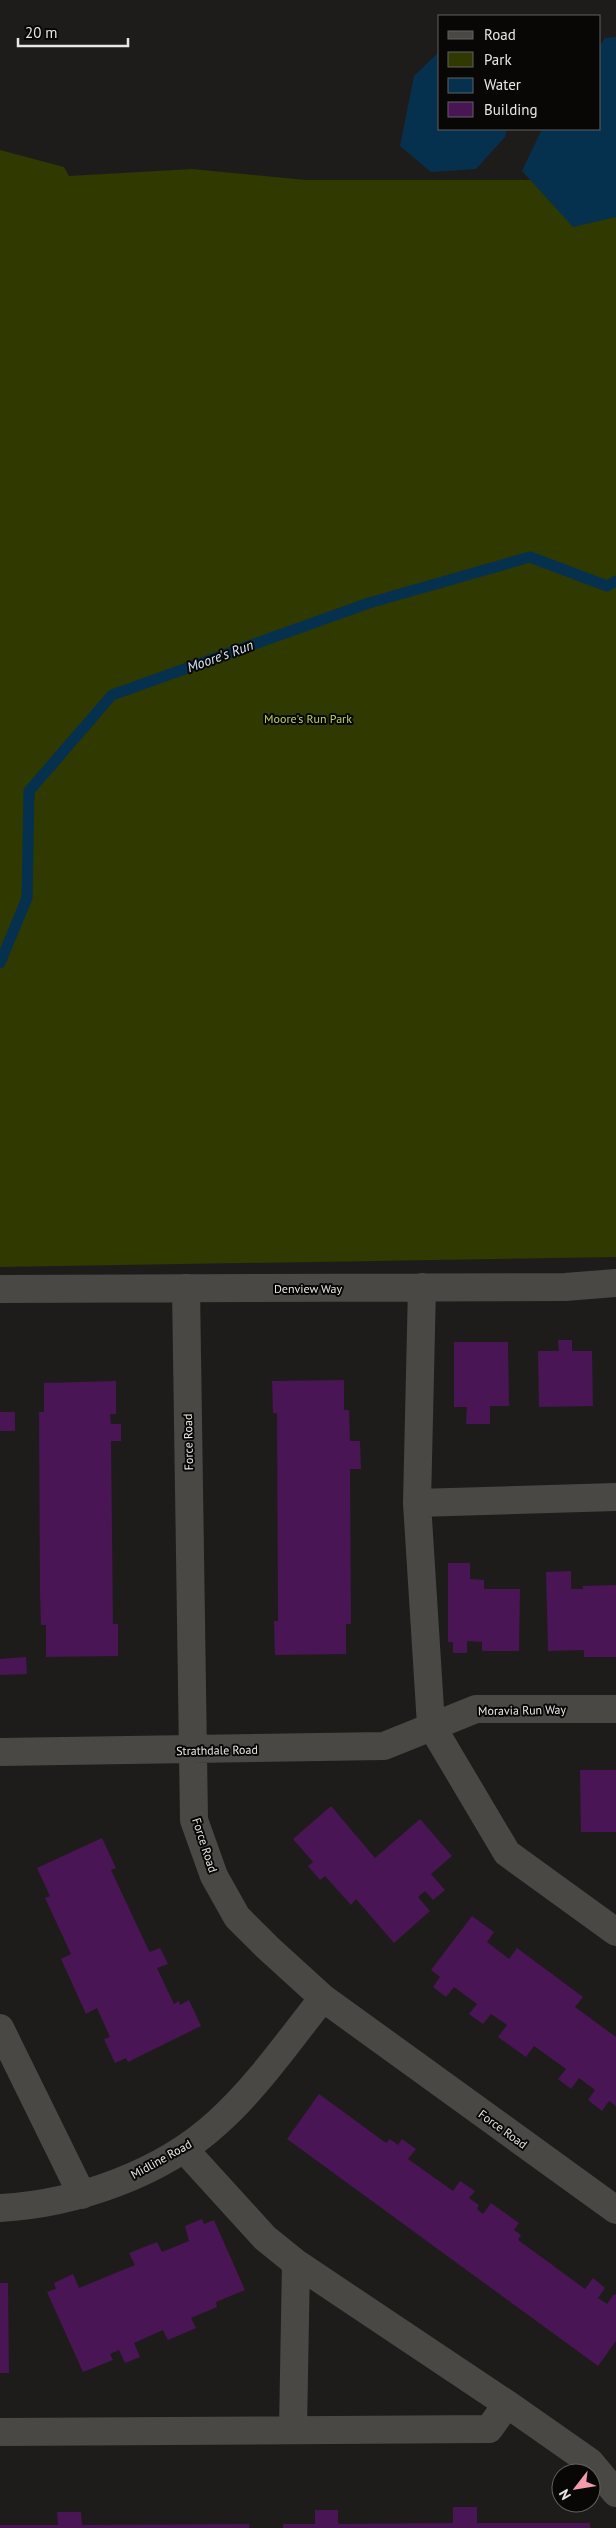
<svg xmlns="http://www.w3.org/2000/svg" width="616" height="2528" font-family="'PT Sans',sans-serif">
<rect width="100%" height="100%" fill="#1e1c1a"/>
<path fill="#2f3900" d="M0,150l64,17 5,9 123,-7 114,11h233l77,-7v1084l-616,10z"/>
<path fill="#05314e" d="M616,37v180l-43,10 -51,-56 20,-42h58v-84l5,-7z
M440,51v78h67l-2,8 -29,32 -45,3 -31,-26 14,-70z"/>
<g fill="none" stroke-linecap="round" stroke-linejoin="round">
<path stroke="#05314e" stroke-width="11" d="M0,963l27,-65 2,-107 83,-96 257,-92 161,-46 77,29 9,-5"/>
</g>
<path fill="#491554" d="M558,1340h14v11h20l1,55 -54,1 -1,-56h21z
M454,1342h54l1,64h-19v18h-24l1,-17h-13z
M344,1380v30h5l1,31h10l1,28h-11l1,155h-5v30l-71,1 -1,-34h4l-1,-208h-4l-1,-32z
M116,1381v33h-6l1,10h10v17h-10l2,183h5v32l-72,1v-32h-5l-1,-31 -1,-182h5v-29z
M0,1412h15v19h-15z
M448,1563h22v16l14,1v9h36l-1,62h-37v-9l-15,-1v12h-14v-11h-5z
M571,1571v18h12v-3l33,-1v72h-32v-7l-36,1 -2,-79z
M26,1657l1,17 -27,1v-16z
M580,1770h36v62h-35z
M331,1806l44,52 45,-39 32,37 -21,18 14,16 -12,10 -8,-9 -7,6 12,14 -36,32 -38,-44 -5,6 -26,-29 -5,4 -12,-14 5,-4 -20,-23z
M102,1838l14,30 -5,2 37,79 2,3 10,-4 8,16 -11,4 17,36 5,-3 1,4 9,-5 12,26 -73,36 -2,-4 -11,5 -11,-24 6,-2 -13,-29 -11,6 -25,-55 10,-5 -26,-56 5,-2 -13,-28z
M472,1916l22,16 -7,10 22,17 8,-11 66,49 -8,10 41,30v69l-7,-5 -7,10 -14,-11 7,-10 -16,-12 -8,11 -13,-10 8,-10 -32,-23 -8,11 -28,-20 9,-12 -16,-11 -8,10 -14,-10 8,-10 -23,-17 -8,10 -13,-10 7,-10 -9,-7z
M319,2094l67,49 4,-4 8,6 4,-6 14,10 -8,10 45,32 7,-10 15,10 -6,7 10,7 -2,4 6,5 8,-11 28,20 -5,7 7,5 -3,5 22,16 45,33 8,-11 12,10 -7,10 9,6 7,-10 2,1v46l-18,25 -311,-227z
M202,2219l2,5 10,-4 31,70 -29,12 1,5 -26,11 5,10 -28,12 -5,-10 -29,13 6,14 -15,6 -6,-13 -9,4 3,6 -30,12 -36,-80 9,-3 -2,-6 19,-9 6,14 56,-23 -6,-12 28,-11 5,10 27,-11 -4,-15z
M0,2283h8l1,90h-9z
M453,2507h24v16h113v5h-307v-4h32v-14h23v13l2,1 113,-1z
M57,2512h24l1,13 167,-1v4h-249v-3h58z"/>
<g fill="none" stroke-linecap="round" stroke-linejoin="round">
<path stroke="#4a4845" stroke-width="28" d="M422,1287l-5,216 14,222 76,128 109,79
M186,1288l8,532 20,56 23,41 30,30 56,51 293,212
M0,1289l565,-2 51,-4
M417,1503l199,-6
M0,1752l384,-6 92,-37h140
M0,2028l82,167
M184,2149l81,89 31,25 211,141 83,58 26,31
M0,2208c75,-4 162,-34 218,-86 40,-36 71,-82 105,-124
M293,2430l3,-167
M0,2432l489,-3 18,-25"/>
</g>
<g text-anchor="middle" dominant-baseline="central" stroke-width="4" stroke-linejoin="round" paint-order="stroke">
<g font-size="12" fill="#bad45f" stroke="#080706">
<text x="308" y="718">Moore's Run Park</text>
</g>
<g font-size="12" fill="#e9e7e6" stroke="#080706">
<text x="308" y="1288">Denview Way</text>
<text transform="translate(188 1442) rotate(-91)">Force Road</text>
<text transform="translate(522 1710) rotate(-1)">Moravia Run Way</text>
<text transform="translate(217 1750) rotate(-1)">Strathdale Road</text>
<text transform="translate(205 1845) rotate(72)">Force Road</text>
<text transform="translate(503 2129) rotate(36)">Force Road</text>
<text transform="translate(161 2159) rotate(-29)">Midline Road</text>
</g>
<g font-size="14" font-style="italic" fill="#d4e7f6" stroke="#080706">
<text transform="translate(220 656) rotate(-20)">Moore's Run</text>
</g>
</g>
<rect x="438" y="15" width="162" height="115" fill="#080706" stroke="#626160"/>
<rect x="448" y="31" width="25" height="8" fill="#4a4845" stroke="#626160"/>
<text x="484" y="40" font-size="15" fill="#e9e7e6">Road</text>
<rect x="448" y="52" width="25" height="15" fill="#2f3900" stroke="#626160"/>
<text x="484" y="65" font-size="15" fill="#e9e7e6">Park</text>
<rect x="448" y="78" width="25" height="15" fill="#05314e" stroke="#626160"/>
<text x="484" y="90" font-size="15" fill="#e9e7e6">Water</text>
<rect x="448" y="102" width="25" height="15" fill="#491554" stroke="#626160"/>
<text x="484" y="115" font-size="15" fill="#e9e7e6">Building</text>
<g transform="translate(576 2488) rotate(239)"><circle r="24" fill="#080706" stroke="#626160"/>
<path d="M0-4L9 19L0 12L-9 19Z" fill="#f39aab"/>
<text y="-8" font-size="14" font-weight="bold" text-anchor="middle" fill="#e9e7e6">N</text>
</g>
<path d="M18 38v8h110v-8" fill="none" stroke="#e9e7e6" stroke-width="2.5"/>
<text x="25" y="38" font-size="15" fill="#e9e7e6" stroke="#080706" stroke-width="4" paint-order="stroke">20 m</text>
</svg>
